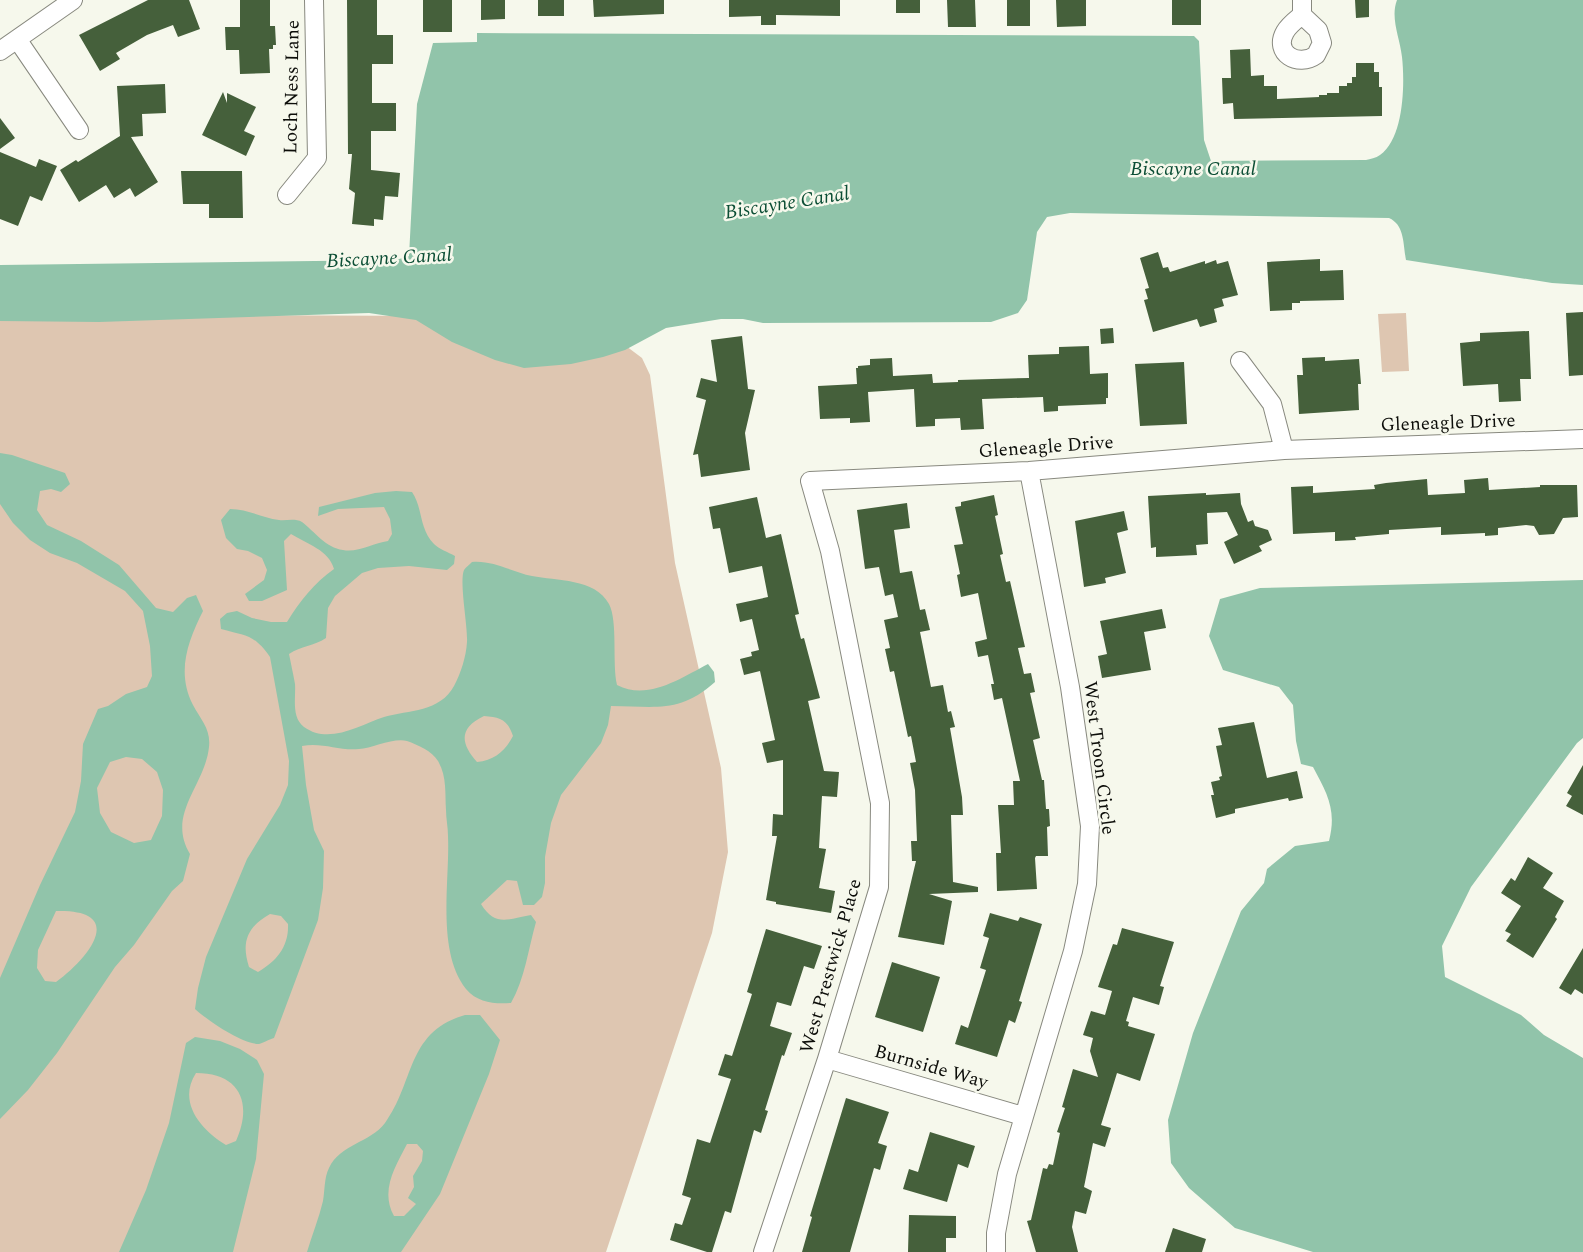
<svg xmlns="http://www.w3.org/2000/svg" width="1583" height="1252" viewBox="0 0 1583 1252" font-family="Spectral,serif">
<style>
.green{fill:#dec6b1}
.water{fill:#91c4aa;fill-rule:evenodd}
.building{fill:#45603b}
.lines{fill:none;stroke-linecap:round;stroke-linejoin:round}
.minor-casing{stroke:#88897f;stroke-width:20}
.minor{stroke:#fff;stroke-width:18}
.labels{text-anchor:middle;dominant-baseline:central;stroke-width:5;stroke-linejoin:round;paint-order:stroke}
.street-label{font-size:19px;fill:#0c0d09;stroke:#f6f8ec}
.water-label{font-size:20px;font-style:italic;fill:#0c4e35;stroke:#f6f8ec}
</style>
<rect width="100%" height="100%" fill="#f6f8ec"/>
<!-- green -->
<path class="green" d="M1406,313L1409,371L1382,372L1378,314Z
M0,314L439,316L614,337L642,358L650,375L675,563L721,768L728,852L712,933L606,1252H0Z"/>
<!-- water -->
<path class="water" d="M1397,0H1583V285L1552,283L1406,260C1403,245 1405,225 1389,218L1070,213L1047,217L1037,232L1027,300L1018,313L991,322L763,323L743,319H721L666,328L625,350L603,357L571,364L524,368L495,360L452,342L416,320L369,313L99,322L0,321V265L396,260L409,256L417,104L433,43L477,42V33L1194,36L1199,41L1204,140L1211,161L1366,160C1370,159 1376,158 1380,155C1404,138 1405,84 1402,57C1400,38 1390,18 1397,0Z
M0,453L12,455L65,473L70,484L61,492L51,489L40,491L37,510L47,525L81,541L119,565L156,608L173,612L187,598L196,595L203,611C188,641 176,672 193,705C201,720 211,729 209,747C205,786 166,814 190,854L183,881L172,891L134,945L115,967L57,1053L28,1090L0,1119V978L40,885L75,812L81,781L83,744L98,709L108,706L126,694L147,687L152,676L150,646L143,611L125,591L77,563L50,553L30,540L13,523L0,504ZM126,757L142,759L157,772L163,790L162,816L151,840L134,843L111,832L100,813L97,788L110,762ZM56,911C128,909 89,958 56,982L45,981L37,968L38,950Z
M396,491L412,492C423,508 419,529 434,544C439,549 448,552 455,556L454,564L447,570L409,566L378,568L362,573L335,596L328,608L326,638C314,646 301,646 289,654C291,664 293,673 295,684C296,698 291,717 304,727C329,745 360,725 384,717C409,710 440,712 454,686C461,673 466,657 467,642C468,626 459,582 464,570C466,567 470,564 472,562C493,560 512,572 532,576C556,581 595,578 609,604C618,621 612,664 617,685C648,701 681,678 708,664L714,672L715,682C679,714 655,706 611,706L608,725L601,743L561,795L551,823L545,857V883L542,897L534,905H523L517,881L507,880L481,904C495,927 508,919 531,915L536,922C528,950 525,978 511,1003C494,1004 478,1003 466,989C436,951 450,881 448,836C448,827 446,819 446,810C445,794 447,776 438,761C432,751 418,745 407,741C395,737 372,748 359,749C339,751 322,742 302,746L306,785L314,830L324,851L323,888L318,920L274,1038C270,1039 263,1043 259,1044C242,1044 207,1020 195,1009L198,988L206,957L247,859L280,805L288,785L289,761L270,657C254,634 246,636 221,629L220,619L227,613L237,611L252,618L271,622H287C300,601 314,583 334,569C329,550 307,544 291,534L284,541L287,590L262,601H249L245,594L264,580L267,570L262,558L248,551L237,549L226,538L221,520L230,509C248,509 262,518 279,520C286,521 295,518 302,522C314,531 326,548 343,550C358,553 373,543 388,541L392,534L390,519L384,507L338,509L318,516L319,507L375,493ZM484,716C500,717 508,720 513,736C505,751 495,760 477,762C460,743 459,728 484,716ZM270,914L281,916L288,924C289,946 277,961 258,972L249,967C241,942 247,927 270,914Z
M1583,580V738L1577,743L1471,887L1442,946L1445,977L1521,1015L1544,1035L1583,1058V1252H1313L1235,1228L1189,1188L1171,1163L1168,1120L1193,1033L1241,911L1264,883L1267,869L1295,846L1329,841C1337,810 1327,793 1313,767L1301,764L1296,741L1293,705L1279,687L1223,670L1209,636L1220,599L1260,588Z
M465,1015H480L500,1040L489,1074L440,1194L401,1252H307C312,1235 319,1218 323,1201C325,1190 324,1178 329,1168C340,1144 370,1143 385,1123C415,1082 406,1032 465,1015ZM407,1144H417L423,1151L422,1161L413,1176L414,1187L408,1198L416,1204L404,1216H394C380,1191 395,1167 407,1144Z
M195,1037L220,1041L240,1049L257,1060L264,1074L256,1159L233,1252H119L146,1190L169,1123L186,1043ZM196,1073C240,1073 253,1103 236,1141L226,1145C201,1130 177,1102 196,1073Z"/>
<!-- building -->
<path class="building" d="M148,0H189L200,29L178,37L173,25L147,35L116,53L120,59L100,71L79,35Z
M240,0H270V26H275L276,45H273V49H269L270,73L240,74L239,50H226L225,27H240Z
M347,0H377V35H393V64H372V103H396V131H371V170L400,173L398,197L385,196L383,220L374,219V226L352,224L355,193L349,189L352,154H348Z
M423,0H452V32H423Z
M481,0H505V19L481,20Z
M538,0H564V16H538Z
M593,0H664V14L594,17Z
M729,0H840V16L776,15V25H761V16L729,17Z
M896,0H920V13H896Z
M947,0H975L976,27H948Z
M1007,0H1030V26H1007Z
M1056,0H1086V26L1057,27Z
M1172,0H1201V25H1172Z
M1355,0H1369V17L1356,18Z
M1250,49L1251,76L1264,75V86H1277V99L1319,97V95H1327V93H1339V86H1347V83H1352V77H1356V63H1374V72H1379V87H1382V116L1234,119L1233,103L1223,104L1222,78H1231L1230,50Z
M165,84L166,113L142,114L143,136L131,137L158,182L135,197L130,188L114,198L106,185L79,202L60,170L76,160L78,162L120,136L117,86Z
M223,92L227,103V93L256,107L244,131L255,136L246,156L202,135Z
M0,118L15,138L0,149Z
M0,152L36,167L39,159L57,166L42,201L30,196L18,226L0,219Z
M181,171H242L243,218H209V204H183Z
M1158,252L1163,268L1168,267L1170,272L1205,261V264L1216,260L1217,264L1228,261L1238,295L1222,299L1224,306L1214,309L1217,322L1200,327L1197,319L1153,332L1144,300L1148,299L1145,289L1149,288L1140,258Z
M1320,259V271L1343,270L1344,300L1300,301V303H1292V310L1270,311L1267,262Z
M1583,312V375L1569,376L1566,313Z
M1113,328L1114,343L1101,344L1100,329Z
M1529,331L1531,379H1520L1521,401L1499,402L1498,384L1463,386L1460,343L1480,341V333Z
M742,336L748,389L755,390L745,433L750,470L701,477L698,454L693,455L706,400L696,397L701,378L717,382L711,340Z
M1089,346L1090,374L1108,373V398H1106V404L1058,406V411L1044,412L1043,397L982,399L984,429L961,430L960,418L935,419V426L916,427L914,389L868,392L870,422L850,423V418L820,419L818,386L857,384L856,368H858V366L870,365V359L892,358L893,376L932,374L933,383L958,382V380L1029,378L1028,355L1059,354V347Z
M1325,357V361L1359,359L1361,384H1358L1359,410L1299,414L1297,375H1303L1302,358Z
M1184,362L1187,424L1140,426L1135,364Z
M1488,478L1489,490L1540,487V485H1577L1578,517L1563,518L1554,534L1539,535L1534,526L1526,525L1498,528V535L1485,536V533L1441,535V527L1389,530V534L1355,537L1356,540L1335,541V532L1293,534L1291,487L1313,486V493L1359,490L1375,489L1374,485L1386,483L1427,479L1428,495L1465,493L1464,480Z
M1206,493V495L1240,493L1241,504L1248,522L1253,520L1255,526L1268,530L1272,540L1259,546L1262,551L1234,564L1224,542L1238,535L1227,512L1207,513L1208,544L1196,545L1197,555L1156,557V547L1151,548L1148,496Z
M994,495L998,515L995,516L1003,554L1000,555L1006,582L1010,581L1025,647L1018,648L1024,674L1031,673L1035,692L1030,693L1040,738L1033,740L1042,780H1044L1046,809H1049L1050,826L1047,827L1048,856H1036L1035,858L1037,889L997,891L996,853H1001L998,805H1014L1013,781H1020L1002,698L994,700L991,684H994L988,655L978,657L975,642L987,639L978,593L961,597L957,575L960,574L954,545L963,544L955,507L961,506V502Z
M757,497L766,538L781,534L799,614L795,615L801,639L804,638L820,698L808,701L824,771L839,772L837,797L822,796L821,813L819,848L826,849L819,888L835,891L831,913L776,904V902L766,900L777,836H772L773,814L783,815V760L767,763L762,743L775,740L760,671L744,675L740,659L752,656L751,652L759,650L752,619L740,622L736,604L768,597L762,566L729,573L720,528L713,529L709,507Z
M907,503L910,528L894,530L900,573L912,571L920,610L925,609L930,630L920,632L931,687L943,685L948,712L951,711L955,727L950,728L962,797L963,815H951L953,882L978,887V892L929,894L952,901L944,945L898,937L916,861H912L911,841H917L915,790L910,763L916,762L911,736L908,737L894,671L890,672L885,649L890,648L884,620L898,617L893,594L885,596L879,567L865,569L857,510Z
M1124,511L1128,530L1117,533L1126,573L1105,578L1106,583L1084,587L1075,521Z
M1162,609L1166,628L1144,632L1151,670L1102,678L1098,656L1107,654L1100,621Z
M1254,722L1267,778L1297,771L1303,798L1289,801L1288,798L1235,809V813L1216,818L1211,795H1214L1211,782L1220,780L1219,777L1222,776L1216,746L1222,745L1218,728Z
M1583,765V815L1566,806L1572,796L1567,793Z
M1528,857L1553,873L1543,888L1564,901L1555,917L1557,919L1533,958L1506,941L1511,934L1505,931L1521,906L1501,893L1511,878L1515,881Z
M990,913L1018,921L1020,917L1042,924L1019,1001L1022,1002L1015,1023L1009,1020L997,1057L955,1044L961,1025L968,1028L986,970L980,968L989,938L983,936Z
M1122,928L1174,942L1160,986L1164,987L1159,1005L1133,997L1126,1021L1129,1022L1128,1026L1155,1034L1140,1081L1117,1073L1101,1125L1111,1128L1105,1147L1093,1143L1084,1187L1092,1191L1086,1214L1075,1211L1072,1227L1078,1252H1036L1027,1221L1031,1220L1043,1168L1047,1169L1049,1164L1053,1165L1060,1133L1057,1132L1065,1108L1062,1107L1073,1069L1098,1077L1090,1051L1093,1038L1083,1035L1091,1011L1105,1015L1112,991L1098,987L1113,944L1117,945Z
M766,929L822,946L814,969L804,966L791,1006L777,1002L770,1026L792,1033L784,1056L782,1055L765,1110L768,1111L761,1133L754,1130L731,1213L725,1211L712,1252H707L670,1240L675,1223L682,1225L691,1198L682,1195L697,1139L710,1143L731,1079L718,1075L725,1054L732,1056L752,994L747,992Z
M1583,948V994L1575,989L1571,995L1559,988Z
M892,962L940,977L923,1032L875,1017Z
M846,1098L889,1112L878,1143L887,1146L880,1170L874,1168L850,1252H802L812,1217L810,1216Z
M930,1132L975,1146L968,1168L958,1164L947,1202L903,1189L909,1169L918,1172Z
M909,1215L956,1216V1238H946V1252H908Z
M1173,1228L1206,1239L1202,1252H1165Z"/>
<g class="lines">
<!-- minor casing -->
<g class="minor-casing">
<path id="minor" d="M1302,0V15L1318,30L1322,43L1316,55C1298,68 1273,53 1285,32C1289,25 1296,20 1302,15
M17,39L79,130
M0,51L73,0
M287,195L317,158L314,0
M1240,361L1272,404L1284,450
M827,1059L1023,1116
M763,1252L827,1059L879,887L880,803L830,551L810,481L1029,471L1284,450L1583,439
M996,1252V1233L1007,1174L1073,951L1087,884L1090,826L1070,687L1029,471"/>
</g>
<!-- minor -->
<use href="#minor" class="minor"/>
</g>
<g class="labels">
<!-- street labels -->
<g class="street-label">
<text transform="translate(292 87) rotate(-89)">Loch Ness Lane</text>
<text transform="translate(1448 423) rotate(-2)">Gleneagle Drive</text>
<text transform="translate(1046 447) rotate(-4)">Gleneagle Drive</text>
<text transform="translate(1099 758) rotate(83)">West Troon Circle</text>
<text transform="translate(831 966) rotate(-74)">West Prestwick Place</text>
<text transform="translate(931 1067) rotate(16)">Burnside Way</text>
</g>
<!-- water labels -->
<g class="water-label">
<text x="1193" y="169">Biscayne Canal</text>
<text transform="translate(787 203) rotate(-9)">Biscayne Canal</text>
<text transform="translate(389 258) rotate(-3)">Biscayne Canal</text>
</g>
</g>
</svg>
